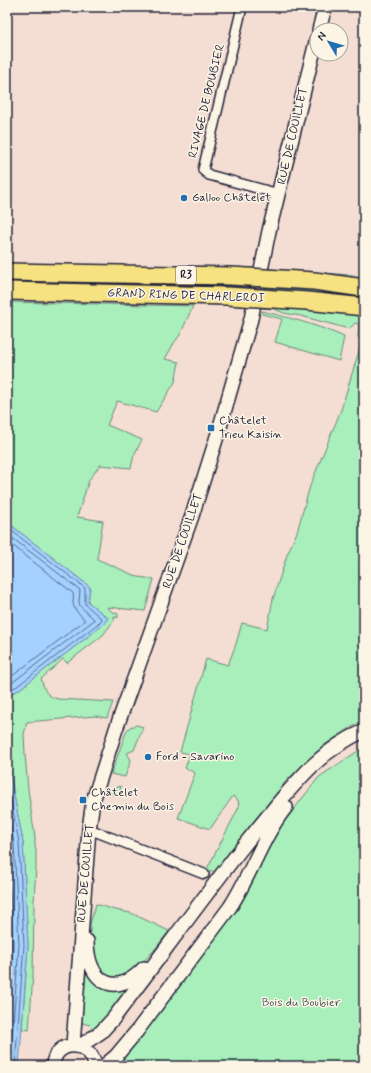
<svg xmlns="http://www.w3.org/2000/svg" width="371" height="1073" viewBox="0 0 371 1073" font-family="Mynerve,sans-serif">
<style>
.green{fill:#a9efbb;stroke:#66887b}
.water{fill:#a4d1ff;stroke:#708bb1}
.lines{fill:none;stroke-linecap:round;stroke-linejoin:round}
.shore{stroke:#566889;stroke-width:1}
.street-casing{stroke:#22223b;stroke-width:12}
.secondary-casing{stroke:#22223b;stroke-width:16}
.street{stroke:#fcf5e5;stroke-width:9}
.secondary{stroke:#fcf5e5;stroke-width:13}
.highway-bridge-casing{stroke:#22223b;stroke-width:20;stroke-linecap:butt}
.highway-bridge{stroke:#f6e281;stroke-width:17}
.poi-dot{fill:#1f6fb2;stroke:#fcf5e5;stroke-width:1.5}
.labels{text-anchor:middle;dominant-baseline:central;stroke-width:3;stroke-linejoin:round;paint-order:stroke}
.shield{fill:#fcf5e5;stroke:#63616e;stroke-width:1}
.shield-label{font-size:11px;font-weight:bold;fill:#22223b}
.street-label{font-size:12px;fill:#22223b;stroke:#fcf5e5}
.poi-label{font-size:12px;fill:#22223b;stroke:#fcf5e5;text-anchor:start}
.park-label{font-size:12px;fill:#44555b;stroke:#fcf5e5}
</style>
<rect width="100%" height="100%" fill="#f4ddd2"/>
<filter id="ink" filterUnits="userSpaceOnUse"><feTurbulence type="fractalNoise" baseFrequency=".025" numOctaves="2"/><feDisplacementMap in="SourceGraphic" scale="8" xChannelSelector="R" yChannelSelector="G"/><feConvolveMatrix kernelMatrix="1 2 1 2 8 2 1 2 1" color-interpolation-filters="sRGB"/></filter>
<g filter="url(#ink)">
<!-- green -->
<path class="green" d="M269,269L364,276V723L355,725L324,745L286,781L214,872L207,869L239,807L238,800L233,796L210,829L178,818L195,773L185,768L190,754L180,752L206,659L228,665L236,644L242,623L267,629L273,599L287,555L297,532L310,486L341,410L362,341L358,337L359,324L355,323L349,329L301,316L284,313L274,309L261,308Z
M7,302L193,306L180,335L174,343L165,359L179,362L175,382L156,412L117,401L107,425L142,440L134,455L131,468L100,465L89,480L77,517L103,521L97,559L138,577L154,579L145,611L107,607L111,611L118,614V618L114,616V618L115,619L103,635L67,663L63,659L41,679C45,690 45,696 58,699L113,702L107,718L95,716L27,722L24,734L25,754L28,789L35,838V847L36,850V867L34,901V905L33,975L29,1030L22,1029L28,946L23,842L7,759V694L17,691L103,625L108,618L88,602L90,587L7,522Z
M262,311C290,318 318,325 344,337L339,361L275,342L282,319L262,314Z
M137,725L143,727L134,750L127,753L131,760L125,777L111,774L127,730L130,727Z
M364,747V1066H117L219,929L276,832L319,777Z
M121,786L119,796L106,791Z
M96,904L115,910L131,913L169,931L155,949L132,974L112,980L95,967L90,946V924Z
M86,966L129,986L132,988L96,1031L90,1025L82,1023V970Z"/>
<!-- water -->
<path class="water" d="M7,522L90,587L88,602L108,618L103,625L17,691L7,694Z
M7,759L23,842L28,946L19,1066H7Z"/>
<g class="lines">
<!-- shore -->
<path class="shore" d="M7,527L85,588V604L102,619L99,623L16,687L7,690
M7,534L80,590L79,602L80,606L94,619L93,621L13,682L7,684
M7,541L73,593C74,596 73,600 73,603C74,611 80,614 84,619V621L11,677L7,678
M7,780L19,842L24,945L15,1066
M7,807L14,843L19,945L10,1066
M7,838L13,945L7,1022"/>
<!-- street casing -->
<g class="street-casing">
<path id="street" d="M242,7L203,170L209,175L279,194
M89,829L204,874"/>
</g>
<!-- secondary casing -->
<g class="secondary-casing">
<path id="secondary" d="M319,30L325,7
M87,941C87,981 114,1000 144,968
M73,1045L89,829L93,801L116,729L192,516L219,430L251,319L269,231L317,38
M80,1046L101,1032L113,1019C151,969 189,917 228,866C243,846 259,827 275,807C302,775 325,748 364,731
M53,1066C54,1039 91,1039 95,1066
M104,1066L116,1056L137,1031L230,907C251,875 262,837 286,807"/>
</g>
<!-- street -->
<use href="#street" class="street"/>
<!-- secondary -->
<use href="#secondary" class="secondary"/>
<!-- highway-bridge casing -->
<g class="highway-bridge-casing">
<path id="highway-bridge" d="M7,272L231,276L314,281L364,288
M7,291L227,296L307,301L364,307"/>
</g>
<!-- highway-bridge -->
<use href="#highway-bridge" class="highway-bridge"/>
</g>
</g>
<!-- markers -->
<g class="poi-dot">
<circle cx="184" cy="198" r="4"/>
<rect x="207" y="424" width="8" height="8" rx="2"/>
<circle cx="148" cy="757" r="4"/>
<rect x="79" y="796" width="8" height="8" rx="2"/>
</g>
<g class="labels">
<!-- shield labels -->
<rect class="shield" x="176" y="266" width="20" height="18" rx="3"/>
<g class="shield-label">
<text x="186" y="275">R3</text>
</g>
<!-- street labels -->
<g class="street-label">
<text transform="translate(207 101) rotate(-76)">RIVAGE DE BOUBIER</text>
<text transform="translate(293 136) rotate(-77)">RUE DE COUILLET</text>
<text transform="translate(186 296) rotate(2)">GRAND RING DE CHARLEROI</text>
<text transform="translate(183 541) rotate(-71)">RUE DE COUILLET</text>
<text transform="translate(86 873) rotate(-85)">RUE DE COUILLET</text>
</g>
<!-- poi labels -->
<g class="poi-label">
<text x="192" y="198">Galloo Châtelet</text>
<text x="219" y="421">Châtelet<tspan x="219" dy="14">Trieu Kaisin</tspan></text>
<text x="156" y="757">Ford - Savarino</text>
<text x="91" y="793">Châtelet<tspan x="91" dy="14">Chemin du Bois</tspan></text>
</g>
<!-- park labels -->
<g class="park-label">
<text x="301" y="1003">Bois du Boubier</text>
</g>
</g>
<!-- margin -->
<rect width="371" height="1073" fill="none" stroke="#fcf5e5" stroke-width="24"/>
<rect x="12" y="12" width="347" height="1049" fill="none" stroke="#22223b" stroke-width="1.5" filter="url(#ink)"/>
<!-- north arrow -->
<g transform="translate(329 42) rotate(308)"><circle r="19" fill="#fcf5e5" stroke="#a5a1a1"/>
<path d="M0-3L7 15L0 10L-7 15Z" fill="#1f6fb2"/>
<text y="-6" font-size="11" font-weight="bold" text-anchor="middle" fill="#22223b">N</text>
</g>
</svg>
